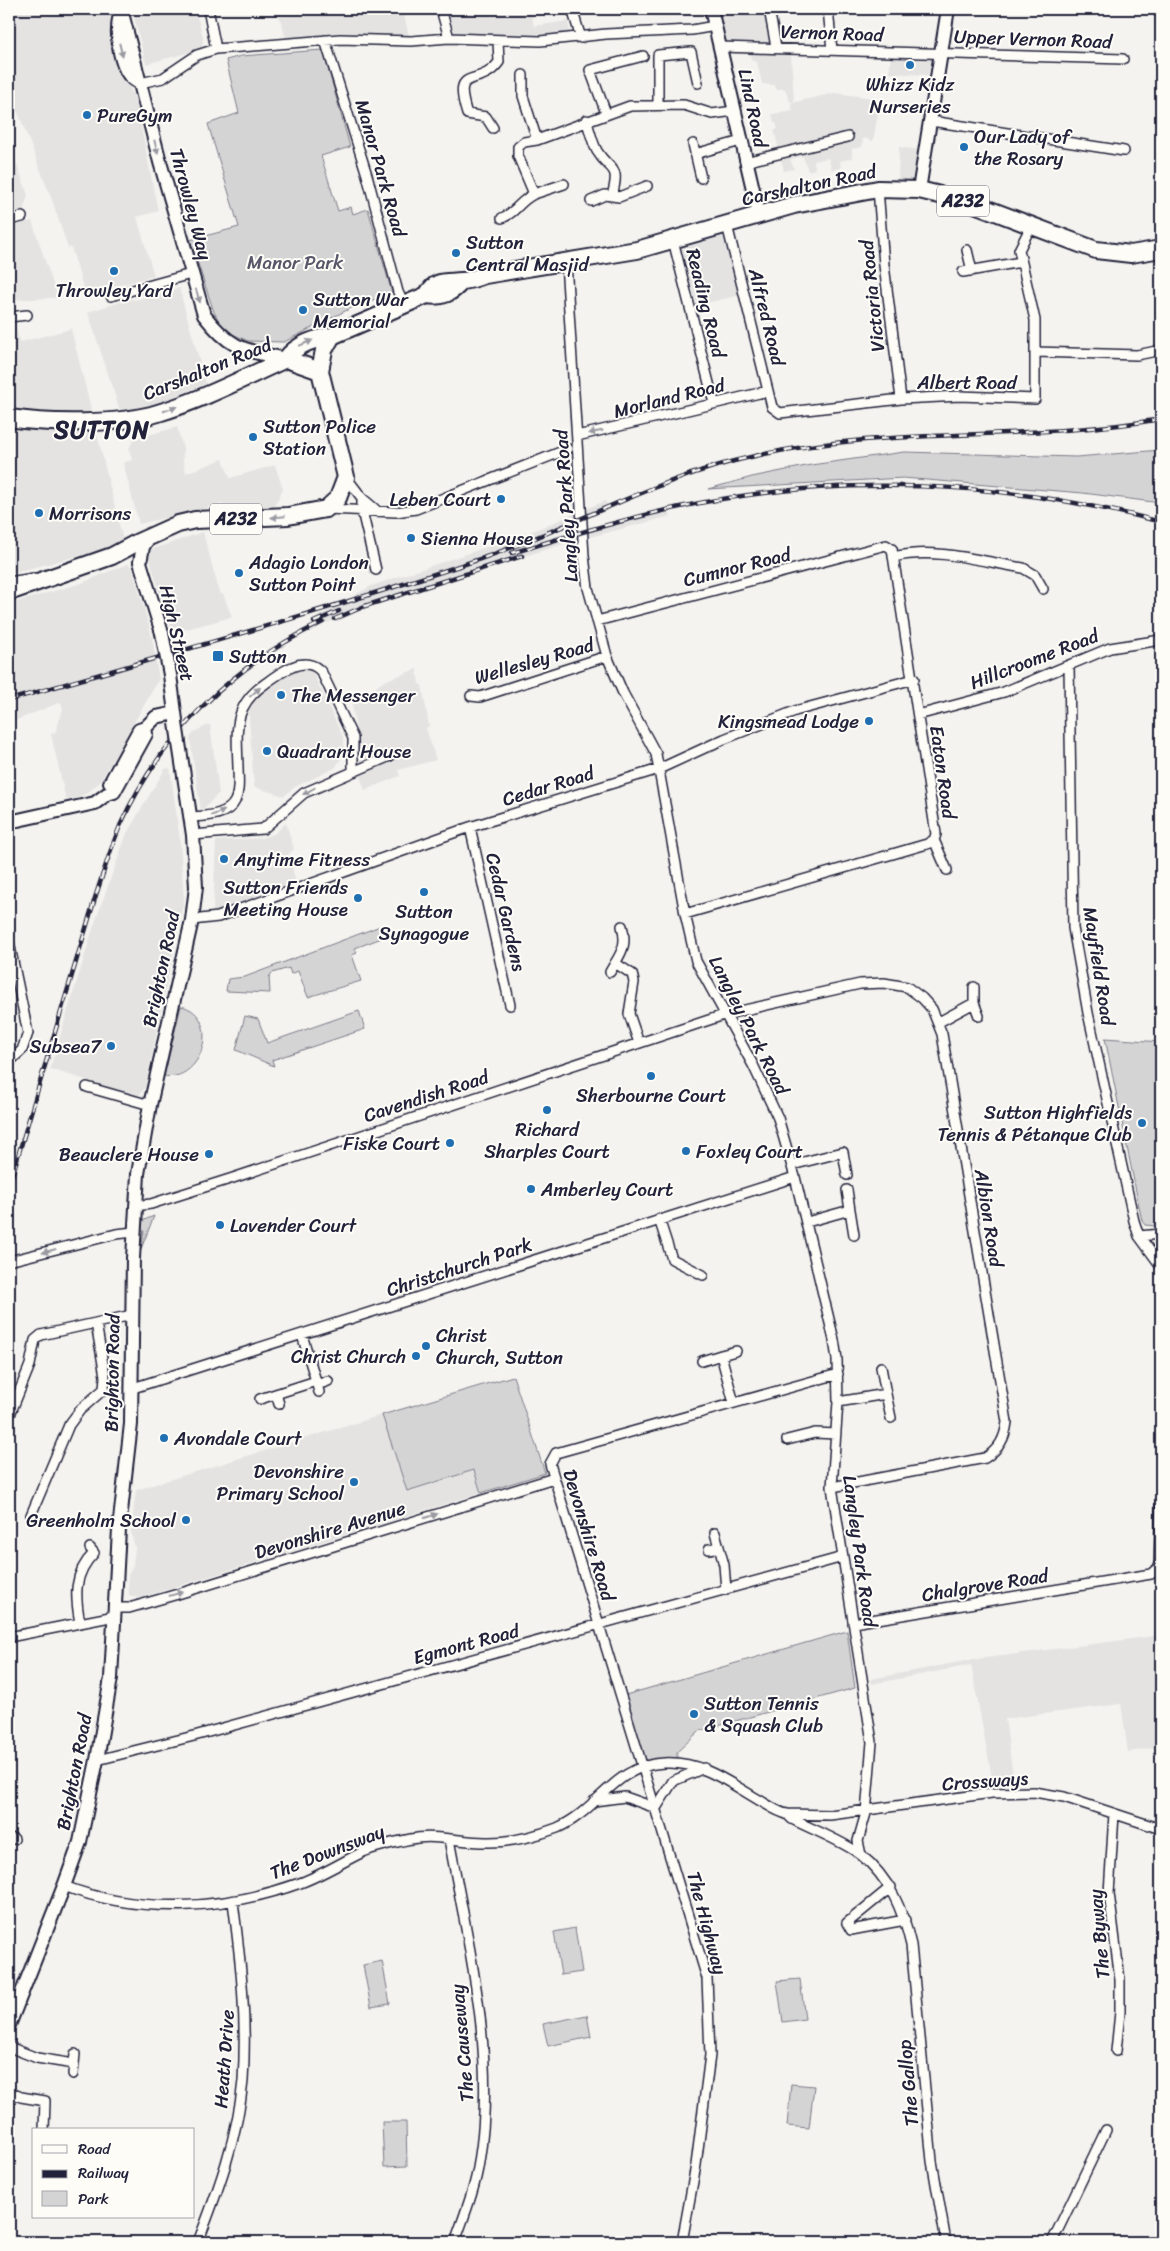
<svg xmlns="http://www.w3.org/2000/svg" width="1170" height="2251" viewBox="0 0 1170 2251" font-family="Sriracha,sans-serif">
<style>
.built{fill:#e4e3e2}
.green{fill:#d5d4d5;stroke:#7c7b88}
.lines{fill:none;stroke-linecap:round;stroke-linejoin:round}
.street-casing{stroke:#22223b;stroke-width:12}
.secondary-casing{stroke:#22223b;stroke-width:16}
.highway-casing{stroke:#22223b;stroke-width:20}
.street{stroke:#fdfcf7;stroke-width:9}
.secondary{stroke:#fdfcf7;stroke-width:12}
.highway{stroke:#fdfcf7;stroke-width:16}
.rail-casing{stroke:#22223b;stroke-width:4.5}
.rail{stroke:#fdfcf7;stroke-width:2.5;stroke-dasharray:8;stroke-linecap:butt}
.secondary-bridge-casing{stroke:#22223b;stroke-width:16;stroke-linecap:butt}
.secondary-bridge{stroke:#fdfcf7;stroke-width:12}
.oneway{fill:#9a9aa2}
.poi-dot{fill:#1f6fb2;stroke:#fdfcf7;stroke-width:2}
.labels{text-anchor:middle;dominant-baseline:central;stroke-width:4;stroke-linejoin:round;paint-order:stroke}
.shield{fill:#fdfcf7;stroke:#646373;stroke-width:1}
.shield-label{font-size:18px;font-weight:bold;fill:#22223b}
.street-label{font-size:19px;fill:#22223b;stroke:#fdfcf7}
.poi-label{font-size:19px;fill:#22223b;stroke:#fdfcf7;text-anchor:start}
.park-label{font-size:19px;fill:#585769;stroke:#fdfcf7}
.district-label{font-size:24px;font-weight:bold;letter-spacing:1px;fill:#22223b;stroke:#fdfcf7}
</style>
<rect width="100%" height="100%" fill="#f4f3ef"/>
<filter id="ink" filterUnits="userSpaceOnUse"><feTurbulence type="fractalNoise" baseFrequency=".02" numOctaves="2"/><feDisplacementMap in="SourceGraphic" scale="10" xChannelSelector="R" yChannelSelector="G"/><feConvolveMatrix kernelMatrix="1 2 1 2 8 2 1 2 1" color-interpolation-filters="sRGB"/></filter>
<g filter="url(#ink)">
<!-- built -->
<path class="built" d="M9,9H111L125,77L136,101L158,211L137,217L154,276L85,294L71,247L68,248L52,200L18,112L14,113L9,92Z
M132,9H195L203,37L202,49L146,64Z
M277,9H402L410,39L287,41Z
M447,9H530L534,26L568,21L570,33L550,35L454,34Z
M717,9H803V12L769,16L774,45L728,44Z
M749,52L791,55L794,102H790L785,89H776L775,85L762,84L757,62L752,61Z
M891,54L932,57L928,75L889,73Z
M835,93L873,98L872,107L879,108L873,141L863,138L862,147L852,149V158L840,161L841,168L832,170L828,158L814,161L815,169L808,171L803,156L790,159L794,169L784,171L774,130L778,129L776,123H774L772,114L793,111L791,103Z
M9,142L28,195L23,211L9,213Z
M899,147L920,150L913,185L898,184Z
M32,221L57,296L56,298L9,300V226Z
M724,232L741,295L697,305L681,246Z
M179,288L206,384L137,411L129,413L122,411L119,408L88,312L130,299L136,300Z
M15,324L20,342L71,329L91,409L89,412L40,414L9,411V325Z
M9,425L97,434L124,544L9,574Z
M177,427L183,448V461L186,473L223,459L230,478L275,465L283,489L273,508L234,511L223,504L139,524L123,463L132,460L129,449L134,439Z
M605,501L610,508L529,542L668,508L671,516L567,543L503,563L383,602L316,627L312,620L371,586L523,535Z
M203,532L220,594H223L232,617L175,632L172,631L147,551Z
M127,564L132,567L151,633L159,679L100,782L87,793L77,798L66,800L51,734L55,733L63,709L61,702L9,723V604L82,583Z
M295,669H311L343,737L344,749L343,756L335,768L295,787L284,796L254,787L248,704Z
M417,669L419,684L422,685L429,726L426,728L436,760L398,770L400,776L365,790L360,777V753L352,705L384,681Z
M210,724L219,793L201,811L190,738L194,732Z
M170,768L180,840L184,900L145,1088L138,1096L50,1069L95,922L127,833L165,769Z
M286,823L294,849L289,854L297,888L217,913L213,911L216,841L262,838L274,834Z
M451,1394L481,1493L139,1598L129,1595L128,1575L133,1565L135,1548L131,1533L136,1490Z
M1161,1635V1747L1128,1752L1121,1704L1005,1719L1014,1782L993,1783L971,1665L872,1684L871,1679L970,1660Z"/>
<!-- green -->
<path class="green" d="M323,50L350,147L321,156L338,211L351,207L353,214L368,209L392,293L351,308L284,342L248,341L224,330L214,312L190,240L239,227L208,124L239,113L226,60L241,56Z
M1161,450V503L1083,493L903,478L708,489L752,477L811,465L904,452L1076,457Z
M383,925L387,936L355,948L357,953L352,955L361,981L308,997L298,971L291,974L289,968L272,973L269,977L270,993L226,991L228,979L245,977Z
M181,1006C222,1015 203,1083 164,1076Z
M359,1011L365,1029L272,1060L274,1066L236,1050L245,1016L258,1019L267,1043Z
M1105,1038L1161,1042V1221L1156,1226L1145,1225L1142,1221Z
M154,1216L141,1249L144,1231H142V1221Z
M513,1376L545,1473L481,1493L474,1470L407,1491L382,1415Z
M847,1631L855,1688L699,1731L677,1752V1763L642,1765L622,1696Z
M575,1928L582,1972L561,1975L554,1932Z
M382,1961L390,2004L371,2007L363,1965Z
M800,1979L805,2019L783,2022L777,1981Z
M587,2015L591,2037L548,2046L543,2024Z
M791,2084L814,2086L809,2128L787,2126Z
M382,2122H406L407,2166L384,2167Z"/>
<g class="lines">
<!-- street casing -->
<g class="street-casing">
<path id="street" d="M208,9L216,49
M441,9L449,38
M572,9L581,38
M769,9L776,47
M828,9L832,50
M1155,9L1161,14
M325,40L367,175L398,292L404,305
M721,47L1123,59
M523,75V96L537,140
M140,83L163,78L197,55L216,49L340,39L411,41L449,38L540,41L606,34L692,30L715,26
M658,105V55L691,52L698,83
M606,113L590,70L643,56
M586,120C590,130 592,142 597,151C610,173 621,163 612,196
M931,121L1124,151
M493,128L486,117L467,114C451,63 479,90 499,62L498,41
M693,144L701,178
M695,154L741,141
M745,162L848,137
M878,189L884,265L901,399
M534,194L564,184
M591,201L605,195L619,197L647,186
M502,218C517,212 518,202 534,194L518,156V147L524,142L537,140L630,106L684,105L712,114L734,111
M9,220L22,217
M727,225L772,407L780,413L901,399L960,396L1035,399V320L1019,250L1032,224
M673,240L714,403
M967,250L972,271
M566,262L584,556L588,588L607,656L623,693L656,754L685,914L696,961L753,1065L778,1118L795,1177L834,1340L837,1359L838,1402L832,1487L872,1742L866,1813L858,1841L861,1855
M963,272L1021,262
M111,296L191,274
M9,317L27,315
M1036,352L1137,355L1161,350
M577,436L768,391
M346,477L362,498L375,509
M362,498V511L376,570
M327,509L396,512L416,509L568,449
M893,557C936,547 980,561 1023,568L1035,575L1043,589
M9,582L34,578
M597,621L886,545L892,549L936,834L934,840L927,844L685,914
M1069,665L1073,928L1088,1013L1134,1221L1139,1236L1161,1234
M471,696L480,697L607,656
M918,715L1004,692L1110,648L1161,640
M191,817C205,816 228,816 235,801C240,791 238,778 238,767C237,730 232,706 266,683C274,677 282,671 292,667C303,662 315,663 322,673L353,738V772
M470,827L510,1005
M193,835L263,829L304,793L390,756
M934,840L947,870
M192,920L218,917L470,827L659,769L724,739L795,711L914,679
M9,942L28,1033L22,1050L9,1062
M615,963L632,974L634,982L629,1014L639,1043
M610,972C620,954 628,947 622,926
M974,987V1003
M939,1022L974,1003L979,1016
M87,1087L150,1105
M792,1165L843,1152L847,1175
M847,1190L850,1210
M135,1206L151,1204L233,1178L727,1014L860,984L884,983L907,987L922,998L932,1009L942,1034L1007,1422C1005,1439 999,1449 985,1458L832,1487
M659,1219L672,1259L703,1275
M807,1222L850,1210L854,1235
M1139,1236L1161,1266
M9,1261L116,1234L134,1232
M702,1361L721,1355
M316,1381L319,1392
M317,1385L328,1381
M133,1388L795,1177
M276,1394L279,1404
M886,1394L891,1418
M260,1399L316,1381L302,1335
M838,1402L886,1394L881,1367
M734,1403L721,1355L736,1351
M9,1417L30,1365L35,1340L41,1335L132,1315
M787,1440L815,1433L836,1434
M31,1515L69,1425L80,1410L104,1389L105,1376L96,1323
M715,1533L719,1547
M709,1549L719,1547L724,1565L726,1590
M115,1608H129L178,1594L554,1478
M80,1623C75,1596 73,1574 94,1553L90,1548
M853,1623L1151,1574L1159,1567L1161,1492
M9,1637L115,1616
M97,1760L194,1736L843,1557
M594,1801L625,1797L656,1808L673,1781L704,1768
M787,1814L830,1815L992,1793L1034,1792L1064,1797L1161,1829
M1114,1814L1109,1893L1120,1980V2012L1116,2051
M9,1838L14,1839
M449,1839C468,1944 497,2055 479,2162C475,2189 464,2216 455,2242
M64,1886C139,1915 225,1910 300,1883C322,1875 342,1862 363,1852C377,1846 396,1842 411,1839C435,1834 461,1842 485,1842C510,1843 533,1837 557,1828C598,1811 614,1765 664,1763C702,1761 728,1782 759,1800C768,1805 777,1812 787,1814L792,1819C813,1830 843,1841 861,1855C890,1878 903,1911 911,1945L932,2161L946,2242
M891,1887L847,1923L851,1930L905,1920
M9,2047L37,2058L74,2064
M73,2074L75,2054
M9,2092L21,2097L45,2101L44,2130
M198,2242C218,2191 238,2136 243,2081C247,2020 241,1963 233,1902
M682,2242L696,2165L710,2055L707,1978L550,1464L556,1453L838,1374
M1052,2242L1106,2130"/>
</g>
<!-- secondary casing -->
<g class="secondary-casing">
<path id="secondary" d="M121,9L160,162L204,315C231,350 244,350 286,359
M711,9L759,215
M120,14C115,34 119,76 140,83
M919,190L948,9
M149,537L143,547L140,562L162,633
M170,675L176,720
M110,783L139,730L145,728L156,717L175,713
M9,822L95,803L107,794L114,792L146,734L145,728
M9,2025L64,1886L80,1842L97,1760L111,1678L119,1529L131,1424L133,1258L138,1174L150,1105L192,920L196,887L193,835L179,743"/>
</g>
<!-- highway casing -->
<g class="highway-casing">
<path id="highway" d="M427,295C436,278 447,283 462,281C469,281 478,277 485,275L637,250L794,205L878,189L919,190L969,202L1096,250L1131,254L1161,249
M286,359L320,371
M9,418C48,424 120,425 158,413C202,400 244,378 286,359C297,344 314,339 332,336L427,295C442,298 452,293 462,281
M9,592L112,556L138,542L178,524L195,520L288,516L326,509L338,498L346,477L320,371L324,350L332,336"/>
</g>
<!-- street -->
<use href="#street" class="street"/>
<!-- secondary -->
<use href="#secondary" class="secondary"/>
<!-- highway -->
<use href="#highway" class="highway"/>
<!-- rail casing -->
<g class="rail-casing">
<path id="rail" d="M512,553C567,536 624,519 680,507C839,473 1005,481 1161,522
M335,619L365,606L522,556
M314,622L339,611
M9,700C167,655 325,611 480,559C574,527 658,477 755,456C889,426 1027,442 1161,419
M9,1186L95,898C103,874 110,850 120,826C160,736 234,664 323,622"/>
</g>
<!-- rail -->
<use href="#rail" class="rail"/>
<!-- secondary-bridge casing -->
<g class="secondary-bridge-casing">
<path id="secondary-bridge" d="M162,633L170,675
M176,723L179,743"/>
</g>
<!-- secondary-bridge -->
<use href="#secondary-bridge" class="secondary-bridge"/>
</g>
<!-- one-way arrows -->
<defs><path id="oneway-solid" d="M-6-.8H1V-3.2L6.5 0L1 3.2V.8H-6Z" transform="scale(1.25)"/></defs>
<g class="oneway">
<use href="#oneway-solid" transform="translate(121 50) rotate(76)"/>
<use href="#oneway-solid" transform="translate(156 147) rotate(76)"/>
<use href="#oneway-solid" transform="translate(198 296) rotate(73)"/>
<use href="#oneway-solid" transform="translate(306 343) rotate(-23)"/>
<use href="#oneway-solid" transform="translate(170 409) rotate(-19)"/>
<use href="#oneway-solid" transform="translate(596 432) rotate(168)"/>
<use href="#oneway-solid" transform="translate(278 517) rotate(175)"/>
<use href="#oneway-solid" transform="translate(255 692) rotate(-41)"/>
<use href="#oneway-solid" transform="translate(309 791) rotate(150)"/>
<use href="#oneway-solid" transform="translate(218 813) rotate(-21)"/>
<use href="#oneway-solid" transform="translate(49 1251) rotate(165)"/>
<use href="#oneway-solid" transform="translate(431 1516) rotate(-17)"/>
<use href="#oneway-solid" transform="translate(176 1594) rotate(-16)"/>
</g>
</g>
<!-- markers -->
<g class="poi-dot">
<circle cx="910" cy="65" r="5"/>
<circle cx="87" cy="115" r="5"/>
<circle cx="964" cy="147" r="5"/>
<circle cx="456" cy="253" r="5"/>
<circle cx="114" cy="271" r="5"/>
<circle cx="303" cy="310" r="5"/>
<circle cx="253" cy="437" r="5"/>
<circle cx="501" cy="499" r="5"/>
<circle cx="39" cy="513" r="5"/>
<circle cx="411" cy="538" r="5"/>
<circle cx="239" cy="573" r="5"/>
<rect x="212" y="650" width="12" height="12" rx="2.5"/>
<circle cx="281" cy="695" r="5"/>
<circle cx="869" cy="721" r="5"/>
<circle cx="267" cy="751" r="5"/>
<circle cx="224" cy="859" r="5"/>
<circle cx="424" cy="892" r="5"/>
<circle cx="358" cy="898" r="5"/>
<circle cx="111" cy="1046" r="5"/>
<circle cx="651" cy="1076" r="5"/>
<circle cx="547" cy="1110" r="5"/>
<circle cx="1142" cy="1123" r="5"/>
<circle cx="450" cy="1143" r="5"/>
<circle cx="686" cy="1151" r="5"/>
<circle cx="209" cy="1154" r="5"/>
<circle cx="531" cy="1189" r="5"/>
<circle cx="220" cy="1225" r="5"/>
<circle cx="426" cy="1346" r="5"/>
<circle cx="416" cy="1356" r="5"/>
<circle cx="164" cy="1438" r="5"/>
<circle cx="354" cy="1482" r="5"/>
<circle cx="186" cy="1520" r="5"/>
<circle cx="694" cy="1714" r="5"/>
</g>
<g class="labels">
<!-- shield labels -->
<g class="shield">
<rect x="937" y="185.5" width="52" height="31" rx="4"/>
<rect x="210" y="503.5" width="52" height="31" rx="4"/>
</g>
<g class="shield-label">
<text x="963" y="201">A232</text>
<text x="236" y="519">A232</text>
</g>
<!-- street labels -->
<g class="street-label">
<text transform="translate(832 33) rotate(2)">Vernon Road</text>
<text transform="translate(1033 39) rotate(2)">Upper Vernon Road</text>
<text transform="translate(753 108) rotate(78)">Lind Road</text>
<text transform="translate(381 168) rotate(74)">Manor Park Road</text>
<text transform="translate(809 185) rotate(-12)">Carshalton Road</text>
<text transform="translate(191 204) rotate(75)">Throwley Way</text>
<text transform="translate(872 296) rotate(-96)">Victoria Road</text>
<text transform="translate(706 303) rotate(76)">Reading Road</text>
<text transform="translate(767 317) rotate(76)">Alfred Road</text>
<text transform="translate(207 369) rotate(-22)">Carshalton Road</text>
<text x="967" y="382">Albert Road</text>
<text transform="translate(669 398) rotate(-14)">Morland Road</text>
<text transform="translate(566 506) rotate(-94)">Langley Park Road</text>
<text transform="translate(737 567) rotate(-14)">Cumnor Road</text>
<text transform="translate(177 633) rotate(77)">High Street</text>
<text transform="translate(1034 659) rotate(-21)">Hillcroome Road</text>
<text transform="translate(534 661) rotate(-16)">Wellesley Road</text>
<text transform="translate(943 772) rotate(82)">Eaton Road</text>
<text transform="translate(548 786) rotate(-17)">Cedar Road</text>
<text transform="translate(506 912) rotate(77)">Cedar Gardens</text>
<text transform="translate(1099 966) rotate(81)">Mayfield Road</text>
<text transform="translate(161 969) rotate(-78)">Brighton Road</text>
<text transform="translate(749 1025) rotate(63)">Langley Park Road</text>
<text transform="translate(426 1096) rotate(-18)">Cavendish Road</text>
<text transform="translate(989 1218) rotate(81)">Albion Road</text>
<text transform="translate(459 1267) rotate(-18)">Christchurch Park</text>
<text transform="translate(112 1373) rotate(-89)">Brighton Road</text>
<text transform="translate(330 1530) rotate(-17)">Devonshire Avenue</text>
<text transform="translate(589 1535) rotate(73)">Devonshire Road</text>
<text transform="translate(860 1551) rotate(82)">Langley Park Road</text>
<text transform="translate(985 1585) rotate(-9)">Chalgrove Road</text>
<text transform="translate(466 1644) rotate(-15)">Egmont Road</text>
<text transform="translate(74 1772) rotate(-79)">Brighton Road</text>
<text transform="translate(985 1781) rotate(-4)">Crossways</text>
<text transform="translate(327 1852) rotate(-21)">The Downsway</text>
<text transform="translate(707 1923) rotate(75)">The Highway</text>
<text transform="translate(1099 1934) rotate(-95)">The Byway</text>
<text transform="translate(462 2043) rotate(-95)">The Causeway</text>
<text transform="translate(224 2059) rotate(-86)">Heath Drive</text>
<text transform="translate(908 2083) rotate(-95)">The Gallop</text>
</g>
<!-- poi labels -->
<g class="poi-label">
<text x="910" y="84" text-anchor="middle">Whizz Kidz<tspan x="910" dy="22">Nurseries</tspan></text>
<text x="97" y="115">PureGym</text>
<text x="974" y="136">Our Lady of<tspan x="974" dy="22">the Rosary</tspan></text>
<text x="466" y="242">Sutton<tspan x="466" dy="22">Central Masjid</tspan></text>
<text x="114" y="290" text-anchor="middle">Throwley Yard</text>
<text x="313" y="299">Sutton War<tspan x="313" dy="22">Memorial</tspan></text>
<text x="263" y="426">Sutton Police<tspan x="263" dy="22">Station</tspan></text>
<text x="491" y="499" text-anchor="end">Leben Court</text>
<text x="49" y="513">Morrisons</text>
<text x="421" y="538">Sienna House</text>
<text x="249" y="562">Adagio London<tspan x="249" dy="22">Sutton Point</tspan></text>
<text x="229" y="656">Sutton</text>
<text x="291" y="695">The Messenger</text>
<text x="859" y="721" text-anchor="end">Kingsmead Lodge</text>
<text x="277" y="751">Quadrant House</text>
<text x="234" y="859">Anytime Fitness</text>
<text x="348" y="887" text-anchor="end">Sutton Friends<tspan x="348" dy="22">Meeting House</tspan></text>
<text x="424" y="911" text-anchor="middle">Sutton<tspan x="424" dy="22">Synagogue</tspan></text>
<text x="101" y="1046" text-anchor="end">Subsea7</text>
<text x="651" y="1095" text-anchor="middle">Sherbourne Court</text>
<text x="1132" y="1112" text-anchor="end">Sutton Highfields<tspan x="1132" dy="22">Tennis &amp; Pétanque Club</tspan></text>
<text x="547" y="1129" text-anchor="middle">Richard<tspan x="547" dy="22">Sharples Court</tspan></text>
<text x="440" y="1143" text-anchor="end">Fiske Court</text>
<text x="696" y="1151">Foxley Court</text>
<text x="199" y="1154" text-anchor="end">Beauclere House</text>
<text x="541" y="1189">Amberley Court</text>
<text x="230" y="1225">Lavender Court</text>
<text x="436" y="1335">Christ<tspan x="436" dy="22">Church, Sutton</tspan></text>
<text x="406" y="1356" text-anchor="end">Christ Church</text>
<text x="174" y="1438">Avondale Court</text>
<text x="344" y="1471" text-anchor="end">Devonshire<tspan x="344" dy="22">Primary School</tspan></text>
<text x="176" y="1520" text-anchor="end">Greenholm School</text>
<text x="704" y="1703">Sutton Tennis<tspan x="704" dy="22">&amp; Squash Club</tspan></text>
</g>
<!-- park labels -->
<g class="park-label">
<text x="295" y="262">Manor Park</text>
</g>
<!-- district labels -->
<g class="district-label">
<text x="102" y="430">SUTTON</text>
</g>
</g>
<!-- margin -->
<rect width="1170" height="2251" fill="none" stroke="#fdfcf7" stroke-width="30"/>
<rect x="15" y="15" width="1140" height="2221" fill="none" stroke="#22223b" stroke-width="2" filter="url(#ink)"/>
<!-- legend -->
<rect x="32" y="2128" width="162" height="90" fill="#fdfcf7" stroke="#a5a5ac"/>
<rect x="42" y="2145" width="25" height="8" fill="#fdfcf7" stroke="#a5a5ac"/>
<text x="78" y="2154" font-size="15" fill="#22223b">Road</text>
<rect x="42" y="2170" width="25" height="8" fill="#22223b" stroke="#a5a5ac"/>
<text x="78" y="2178" font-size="15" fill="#22223b">Railway</text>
<rect x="42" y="2191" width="25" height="15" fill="#d5d4d5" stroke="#a5a5ac"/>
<text x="78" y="2204" font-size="15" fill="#22223b">Park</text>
</svg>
